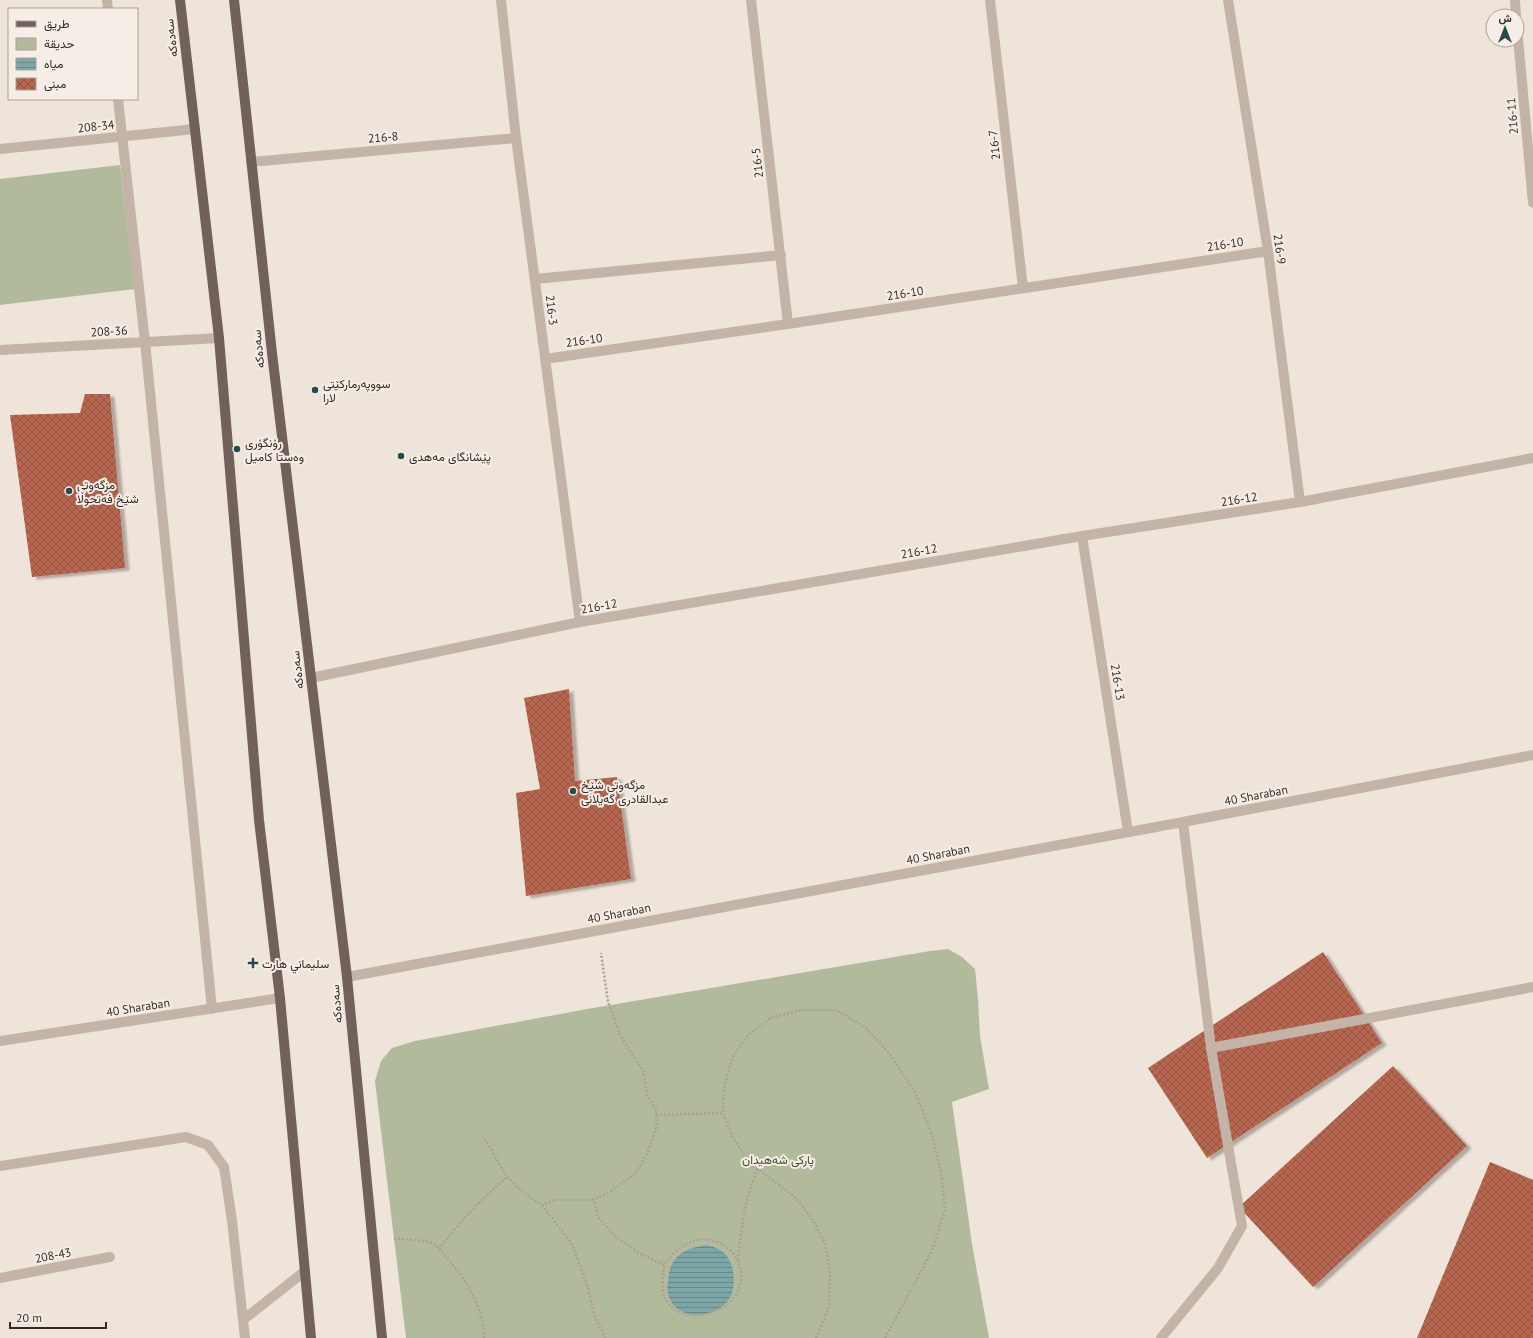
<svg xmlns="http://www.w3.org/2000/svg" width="1533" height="1338" viewBox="0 0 1533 1338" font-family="'PT Sans',Vazirmatn,sans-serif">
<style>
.park{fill:#b1bb9c}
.water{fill:url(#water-rules)}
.building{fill:url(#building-cross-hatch);filter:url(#shadow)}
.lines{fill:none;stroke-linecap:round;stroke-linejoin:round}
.path{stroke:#b09e92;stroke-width:2.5;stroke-dasharray:2 2;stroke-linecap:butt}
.minor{stroke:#c4b4a8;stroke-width:10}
.major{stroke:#72615a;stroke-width:10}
.poi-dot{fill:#224c4e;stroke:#f6eee6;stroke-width:1.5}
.labels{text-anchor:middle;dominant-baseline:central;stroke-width:4;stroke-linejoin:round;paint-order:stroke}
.street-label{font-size:12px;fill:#322a27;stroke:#f6eee6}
.poi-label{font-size:12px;fill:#322a27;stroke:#f6eee6;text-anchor:start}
.park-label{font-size:12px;fill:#424d2e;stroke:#f6eee6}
</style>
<defs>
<pattern id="water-rules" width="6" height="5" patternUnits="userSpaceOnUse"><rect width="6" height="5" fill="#7da7a7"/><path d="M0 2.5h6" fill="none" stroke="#678888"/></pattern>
<pattern id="building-cross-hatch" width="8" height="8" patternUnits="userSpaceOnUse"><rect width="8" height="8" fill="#b7664f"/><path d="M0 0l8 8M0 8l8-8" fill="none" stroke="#955442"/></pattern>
<filter id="shadow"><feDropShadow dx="4.5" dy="2.5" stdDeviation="1" flood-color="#0004"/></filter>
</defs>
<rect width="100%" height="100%" fill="#eee4da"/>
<!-- park -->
<path class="park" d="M120,165L135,289L0,305V179Z
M948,949L962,957L975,969L978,999L980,1036L989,1089L952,1102L972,1244L989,1338H406L375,1081L381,1061L392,1048L415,1041L587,1009L930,951Z"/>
<!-- water -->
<path class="water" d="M707,1245C714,1247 721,1249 726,1255C736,1267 737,1292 726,1303C711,1319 677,1320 669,1297C667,1293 667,1286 668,1282C669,1256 684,1248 707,1245Z"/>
<!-- building -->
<path class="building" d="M85,394H110L125,568L32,577L10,415L80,413Z
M569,689L575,781L617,777L631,879L526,896L516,793L540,789L524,698Z
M1323,952L1382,1043L1207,1158L1148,1068Z
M1393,1066L1467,1146L1313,1287L1239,1207Z
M1490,1162L1533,1180V1338H1417Z"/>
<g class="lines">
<!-- path -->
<path class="path" d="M656,1115L723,1113
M485,1139L507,1177L524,1193L542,1205L554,1200H592L608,1193L635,1174L647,1154L657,1126L656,1109L647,1095L644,1073L620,1035L608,1002L601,953
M592,1200H594L598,1217L615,1236L639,1253L664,1265C677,1247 698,1231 721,1244C725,1246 729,1248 733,1253C767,1301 689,1338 665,1299C661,1289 663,1276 664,1265
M542,1205L572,1244L587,1285L595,1317L605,1338
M394,1239C402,1239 428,1240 434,1244C438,1247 442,1252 445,1256C465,1277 484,1307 484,1338
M439,1249C459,1222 482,1199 507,1177
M738,1260C741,1230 745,1197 758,1169
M816,1338L829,1308L830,1273L825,1244L813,1220L796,1198L750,1163L733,1138L723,1113L724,1088L732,1058L748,1035L771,1018L801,1010H836L865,1027L889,1053L915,1092L931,1132L941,1172L945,1210L932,1251L885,1338"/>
<!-- minor -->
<path class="minor" d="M107,0L108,9
M501,0L516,138L580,622
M751,0L788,324
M990,0L1023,288
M1228,0L1268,251L1300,502
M1515,0L1516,16
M1517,27L1533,203
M118,99L145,342L212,1009
M0,149L195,129
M251,162L516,138
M535,279L781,255
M0,350L219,338
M545,359L788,324L1268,251
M1082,536L1128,832
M311,678L580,622L1082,536L1300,502L1533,458
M347,977L1183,822L1533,755
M0,1041L280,998
M1211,1048L1533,987
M0,1166L186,1137L208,1145L224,1167L232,1221L245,1338
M0,1278L110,1257
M243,1320L305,1271
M1161,1338L1218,1268L1242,1226L1211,1048L1183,822"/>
<!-- major -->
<path class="major" d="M180,0L219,338L259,820L280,998L311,1338
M234,0L272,353L347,977L382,1338"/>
</g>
<!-- markers -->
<g class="poi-dot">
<circle cx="315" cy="390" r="4"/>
<circle cx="237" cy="449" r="4"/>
<circle cx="401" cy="456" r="4"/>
<circle cx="69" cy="491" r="4"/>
<circle cx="573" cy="791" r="4"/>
<path d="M251 957h4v4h4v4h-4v4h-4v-4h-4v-4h4z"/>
</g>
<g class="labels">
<!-- street labels -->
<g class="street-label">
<text transform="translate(171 38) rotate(-97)">سەدەکە</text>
<text transform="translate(1512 116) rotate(-95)">216-11</text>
<text transform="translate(96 126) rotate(-6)">208-34</text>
<text transform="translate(383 137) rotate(-5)">216-8</text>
<text transform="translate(994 145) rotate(-97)">216-7</text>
<text transform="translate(757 163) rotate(-97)">216-5</text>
<text transform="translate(1225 244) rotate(-9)">216-10</text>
<text transform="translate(1280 249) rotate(82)">216-9</text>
<text transform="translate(905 293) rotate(-9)">216-10</text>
<text transform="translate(552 310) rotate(83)">216-3</text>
<text transform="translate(109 331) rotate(-3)">208-36</text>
<text transform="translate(584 340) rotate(-8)">216-10</text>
<text transform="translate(258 349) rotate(-96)">سەدەکە</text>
<text transform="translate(1239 499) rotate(-9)">216-12</text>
<text transform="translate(919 551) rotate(-10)">216-12</text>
<text transform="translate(599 606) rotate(-10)">216-12</text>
<text transform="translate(297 670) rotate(-97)">سەدەکە</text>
<text transform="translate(1118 682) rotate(81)">216-13</text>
<text transform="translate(1256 795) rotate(-11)">40 Sharaban</text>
<text transform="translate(938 854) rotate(-11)">40 Sharaban</text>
<text transform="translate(619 913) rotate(-11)">40 Sharaban</text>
<text transform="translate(336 1004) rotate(-95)">سەدەکە</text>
<text transform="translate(138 1007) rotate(-9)">40 Sharaban</text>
<text transform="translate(53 1255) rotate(-11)">208-43</text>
</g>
<!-- poi labels -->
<g class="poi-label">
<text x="323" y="383">سووپەرمارکێتی<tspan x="323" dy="14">لارا</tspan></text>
<text x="245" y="442">رۆنگۆری<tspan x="245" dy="14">وەستا کامیل</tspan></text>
<text x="409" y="456">پێشانگای مەهدی</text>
<text x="77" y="484">مزگەوتی<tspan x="77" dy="14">شێخ فەتحوڵا</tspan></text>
<text x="581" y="784">مزگەوتی شێخ<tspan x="581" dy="14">عبدالقادری گەیلانی</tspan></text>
<text x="262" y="963">سليماني هارت</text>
</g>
<!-- park labels -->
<g class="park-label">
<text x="778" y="1159">پارکی شەهیدان</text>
</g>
</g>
<!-- legend -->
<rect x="8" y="8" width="130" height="92" fill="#f6eee6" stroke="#a8a09a"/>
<rect x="16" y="21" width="20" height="6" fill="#72615a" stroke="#a8a09a"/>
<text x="44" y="28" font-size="12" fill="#322a27">طريق</text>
<rect x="16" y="38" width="20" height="12" fill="#b1bb9c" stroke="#a8a09a"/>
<text x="44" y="48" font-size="12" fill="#322a27">حديقة</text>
<rect x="16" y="58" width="20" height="12" fill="url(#water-rules)" stroke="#a8a09a"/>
<text x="44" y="68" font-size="12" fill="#322a27">مياه</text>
<rect x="16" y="78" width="20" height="12" fill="url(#building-cross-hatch)" stroke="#a8a09a"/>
<text x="44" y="88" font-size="12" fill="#322a27">مبنى</text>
<!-- north arrow -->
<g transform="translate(1505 28)"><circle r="19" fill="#f6eee6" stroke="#a8a09a"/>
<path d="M0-3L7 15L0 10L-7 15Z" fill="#224c4e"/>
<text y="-6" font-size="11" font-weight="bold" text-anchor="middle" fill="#322a27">ش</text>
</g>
<!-- scale -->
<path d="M10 1322v6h96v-6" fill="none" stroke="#322a27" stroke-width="2"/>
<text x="16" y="1322" font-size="12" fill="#322a27" stroke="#f6eee6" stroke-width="3" paint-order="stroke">20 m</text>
</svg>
